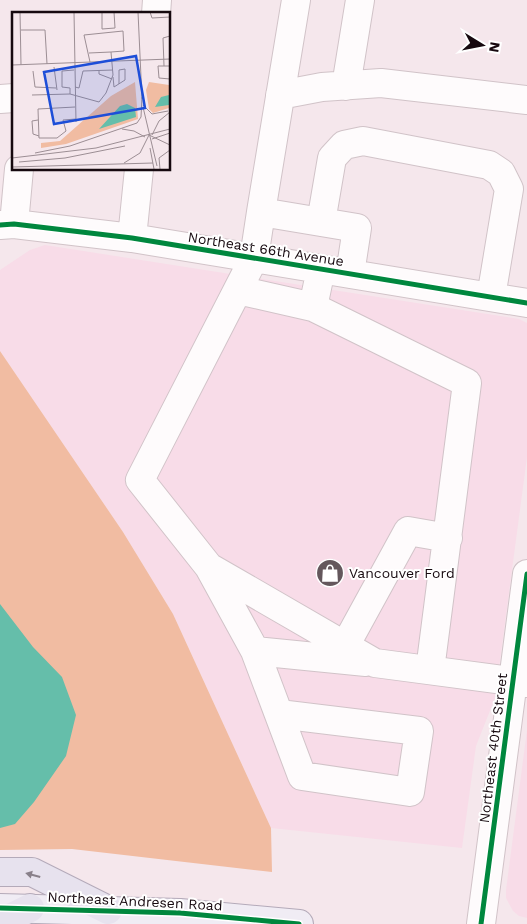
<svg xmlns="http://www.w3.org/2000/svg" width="527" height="924" viewBox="0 0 527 924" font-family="'Work Sans',sans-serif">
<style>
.built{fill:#f8dce8}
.forest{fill:#f1bca2}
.water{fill:#65beaa}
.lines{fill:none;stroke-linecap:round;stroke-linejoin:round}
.minor-casing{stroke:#d1c3c8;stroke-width:30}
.major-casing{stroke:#b4aab9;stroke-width:30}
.highway-casing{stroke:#b4aab9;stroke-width:30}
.minor{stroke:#fefbfc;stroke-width:28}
.major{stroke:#f0ecf4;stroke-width:28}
.highway{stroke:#e7e2ee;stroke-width:28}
.cycleway-casing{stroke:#fff;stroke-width:8}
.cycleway{stroke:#00873e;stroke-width:5}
.oneway{fill:#89808a}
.labels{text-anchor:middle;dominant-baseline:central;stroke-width:4;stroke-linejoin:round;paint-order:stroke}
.street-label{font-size:14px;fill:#16090f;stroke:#fff}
.poi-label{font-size:14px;fill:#16090f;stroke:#fff;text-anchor:start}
.inset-road{fill:none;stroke:#9c8e94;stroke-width:1}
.view{fill:#1d4ed8;fill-opacity:0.15;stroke:#1d4ed8;stroke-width:2.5}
.inset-edge{fill:none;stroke:#16090f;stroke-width:2.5}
</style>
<rect width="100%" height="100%" fill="#f5e7ec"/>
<!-- built -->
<path class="built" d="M45,245L519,319L527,323V457L495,698L476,746L462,848L271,828L173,614L123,532L0,351V270L30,250Z
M527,730V918L519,916L513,911L506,898V890Z"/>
<!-- forest -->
<path class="forest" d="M0,351L123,532L173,614L271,828L272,872L72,849L0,850Z"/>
<!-- water -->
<path class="water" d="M0,604L33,647L62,677L76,715L66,756L34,802L15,824L0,828Z"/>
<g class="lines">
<!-- minor casing -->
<g class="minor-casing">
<path id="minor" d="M156,14L157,0
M346,86L360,0
M280,95L322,87L381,83L527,100
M0,99L14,98
M261,212L296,0
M321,222L357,228L350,274
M14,224L19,169
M0,225L14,224L132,238L527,303
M132,238L139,169
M321,269L313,307L467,383L430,670
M238,290L313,307
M491,297L509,189L501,173L489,165L363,141L344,145L332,158L321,222L261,212L254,258L140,480L209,567L375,663L527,683
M209,567L255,651
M345,646L408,531L448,538
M279,714L419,731L410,792L302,776L255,651L366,662
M481,924L527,574"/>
</g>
<!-- major casing -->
<g class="major-casing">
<path id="major" d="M0,908L180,913L299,924"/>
</g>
<!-- highway casing -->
<g class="highway-casing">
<path id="highway" d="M0,872H32L108,910
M0,923L30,908"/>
</g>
<!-- minor -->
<use href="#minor" class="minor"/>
<!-- major -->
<use href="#major" class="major"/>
<!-- highway -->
<use href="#highway" class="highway"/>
<!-- cycleway casing -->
<g class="cycleway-casing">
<path id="cycleway" d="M0,225L14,224L132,238L527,303
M0,908L180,913L299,924
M481,924L527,574"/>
</g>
<!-- cycleway -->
<use href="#cycleway" class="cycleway"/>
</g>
<!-- one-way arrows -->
<defs><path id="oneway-solid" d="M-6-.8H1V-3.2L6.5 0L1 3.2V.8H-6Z" transform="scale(1.25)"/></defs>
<use class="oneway" href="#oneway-solid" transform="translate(33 875) rotate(-165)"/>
<!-- icons -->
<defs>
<g id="shop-disc" transform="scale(1.4375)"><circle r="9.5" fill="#64575c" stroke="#fff"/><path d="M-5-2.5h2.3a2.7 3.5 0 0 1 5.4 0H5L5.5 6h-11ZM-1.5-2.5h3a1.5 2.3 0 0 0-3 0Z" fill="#fff"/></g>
</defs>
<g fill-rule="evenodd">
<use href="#shop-disc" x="330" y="573"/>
</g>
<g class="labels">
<!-- street labels -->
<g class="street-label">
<text transform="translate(266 249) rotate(9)">Northeast 66th Avenue</text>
<text transform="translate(493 748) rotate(-83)">Northeast 40th Street</text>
<text transform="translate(135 901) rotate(3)">Northeast Andresen Road</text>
</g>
<!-- poi labels -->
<g class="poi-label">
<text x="349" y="573">Vancouver Ford</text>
</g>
</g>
<!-- overview -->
<g transform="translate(12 12)">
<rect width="158" height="158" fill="#f5e7ec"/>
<path d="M123,70L126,107L54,132L29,136V131L48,129L99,84ZM137,70L157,73V96L141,101L137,97L134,78Z" fill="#f1bca2"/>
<path d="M157,83V93L143,95L149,85ZM115,92L123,96L124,105L87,117L108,94Z" fill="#65beaa"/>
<path class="inset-road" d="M8,0L9,53M62,0L64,110M90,0V17L103,16L102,0M126,0L130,87M138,0L140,6L158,5M9,18H33L35,52M77,41L99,40M0,53L158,47M152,54L151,26L158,24M158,54H146L147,66L158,67M42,55L45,78M62,58L50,59V75L58,76V82L87,90L94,81L101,63L99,40L112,39L111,19L72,23L78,50M87,58V62L100,67M21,59L23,75L44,76M101,65L102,75L113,68V57L107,58V72M63,75L67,76L71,59L101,58M20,83L58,82M131,93L140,102L156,99M63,95L26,97L27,126H45L54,119L51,108L64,107M131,95L145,154M26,108L20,109L21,122L27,124M110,117L122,119L133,125M140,123L147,109L158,100M140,127L158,121M138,136L142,157M23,141L58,134L125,111L129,105L130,85M0,146L84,136L158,117M7,150L53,146L113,134M112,151L128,141L137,123L158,133M0,155L141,151M148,157L147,146L158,138"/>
<path class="view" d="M124,44L133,96L42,112L32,60Z"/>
<rect width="158" height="158" class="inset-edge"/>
</g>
<!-- north arrow -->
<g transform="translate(482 45) rotate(100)" stroke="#ffffff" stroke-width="4" paint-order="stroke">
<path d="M0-4L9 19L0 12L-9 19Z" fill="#16090f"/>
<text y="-8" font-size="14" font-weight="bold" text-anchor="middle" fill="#16090f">N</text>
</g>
</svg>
